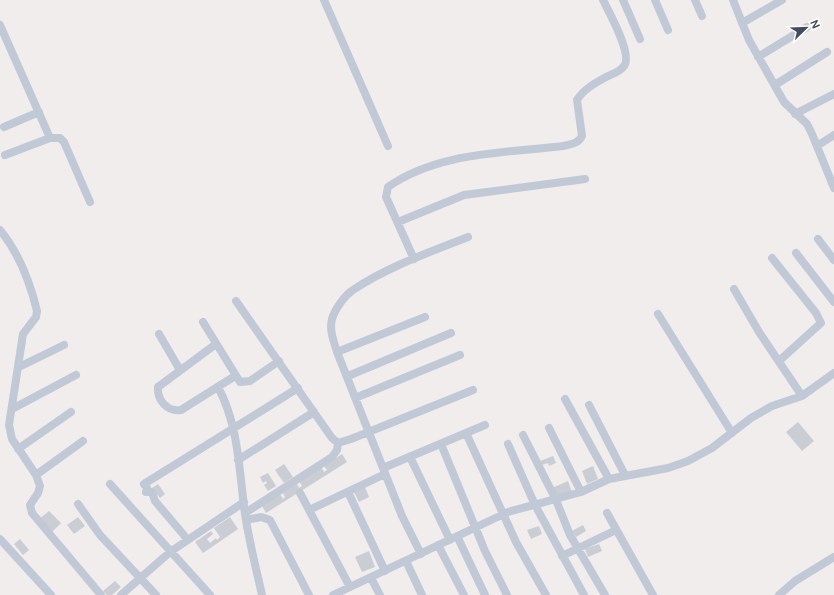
<svg xmlns="http://www.w3.org/2000/svg" width="834" height="595" viewBox="0 0 834 595" font-family="'DM Sans',sans-serif">
<style>
.building{fill:#cbcdd5}
.lines{fill:none;stroke-linecap:round;stroke-linejoin:round}
.street{stroke:#c1c8d6;stroke-width:8}
</style>
<rect width="100%" height="100%" fill="#f0edec"/>
<!-- building -->
<path class="building" d="M798,422L814,441L802,451L786,432Z
M342,454L347,462L266,513L262,506L280,494L283,499L285,497L283,493L297,484L299,488L302,486L299,481L321,467L324,472L327,470L324,466Z
M553,456L556,463L549,466L548,463L542,465L540,461Z
M284,464L293,477L284,483L275,470Z
M593,466L598,479L587,484L582,471Z
M268,473L276,486L268,491L264,485L267,483L266,481L263,483L260,477Z
M568,481L572,492L557,498L552,488Z
M158,484L165,494L160,498L152,488Z
M365,487L369,497L359,502L354,492Z
M49,511L61,523L51,533L39,519Z
M78,517L85,526L74,534L67,525Z
M230,517L238,529L203,553L195,542L211,531L213,534L207,539L210,543L216,538L217,540L220,537L214,528Z
M583,525L586,531L576,537L572,531Z
M539,526L542,534L531,539L527,530Z
M20,539L29,550L23,555L14,544Z
M599,544L602,551L588,557L585,549Z
M369,551L375,567L362,572L355,557Z
M115,581L121,587L112,595H107L103,591Z"/>
<g class="lines">
<!-- street -->
<path class="street" d="M324,0L388,146
M623,0L640,39
M655,0L668,30
M695,0L702,16
M733,0L749,40L784,102L807,124L812,134L834,188
M742,23L782,0
M0,25L50,138
M758,57L807,27
M775,85L827,52
M795,114L834,94
M4,127L39,112
M817,146L834,135
M5,155L50,138H60L64,142L90,202
M398,222L464,195L585,179
M0,230C19,253 30,282 37,311L36,317L23,334L9,425L12,439L36,475L40,486L38,493L30,505L32,513L101,595
M818,239L834,260
M796,253L834,302
M772,258L816,313L821,323L779,361
M414,259L386,197L388,187C437,152 505,153 563,146C571,144 578,144 582,136L577,100C584,89 595,83 606,77C612,74 620,72 624,66C633,55 609,12 603,0
M734,289L759,332L802,396
M236,301L332,438L338,443L351,439L473,390
M658,314L732,433
M203,322L240,382L250,381L279,361
M159,334L180,370
M216,344L158,387C157,401 168,412 181,410L235,376
M337,352L425,317
M19,367L64,345
M348,376L451,333
M218,387C239,426 239,471 245,514C249,541 256,568 262,595
M355,398L460,355
M565,399L609,479
M589,405L625,475
M12,409L76,375
M549,428L581,492
M466,433L516,542L546,595
M523,435L556,500L570,535L605,595
M441,444L485,551L507,595
M508,444L535,505L584,595
M18,449L71,412
M410,457L450,540
M238,460L314,412
M383,468L485,425
M36,475L83,441
M110,484L210,595
M348,492L385,571
M300,493L350,587
M78,504L100,535L156,595
M309,510L385,474
M245,513L332,457L337,450L338,443
M607,513L653,595
M246,520L261,517L270,520L309,595
M457,536L485,595
M0,539L51,595
M188,540L155,501L152,492H146L147,488L144,484L298,388
M438,545L464,595
M421,554L402,516L337,352C334,342 329,330 332,319C335,309 345,295 353,290C387,267 430,252 468,237
M562,556L616,530
M406,561L422,595
M371,578L380,595
M121,595L170,552L244,502
M333,595L508,512L581,492L609,479L668,468L688,461L712,448L751,418L772,406L802,396L834,373
M779,595L795,581L834,557"/>
</g>
<!-- north arrow -->
<g transform="translate(806 28) rotate(67)" stroke="#ffffff" stroke-width="3" paint-order="stroke">
<path d="M0-3L7 15L0 10L-7 15Z" fill="#434b5c"/>
<text y="-6" font-size="11" font-weight="bold" text-anchor="middle" fill="#434b5c">N</text>
</g>
</svg>
